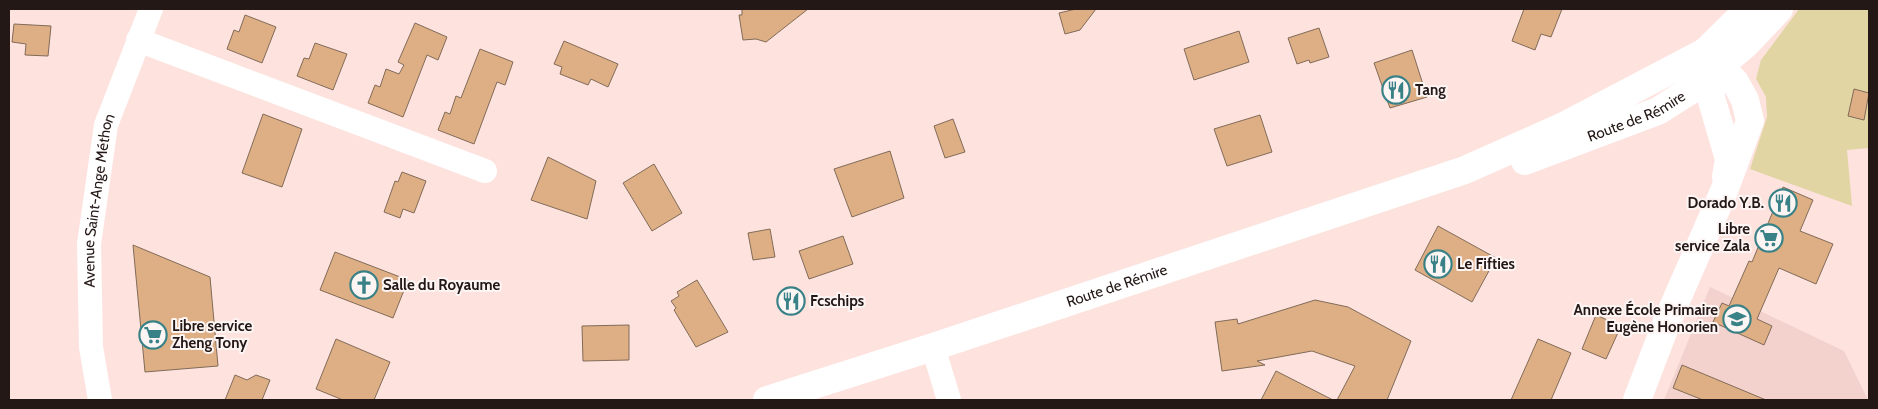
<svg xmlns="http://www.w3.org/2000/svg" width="1878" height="409" viewBox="0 0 1878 409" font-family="Cabin,sans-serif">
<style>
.built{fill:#f3d1cc}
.green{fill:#e0d5a3}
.building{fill:#deaf85;stroke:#816b58}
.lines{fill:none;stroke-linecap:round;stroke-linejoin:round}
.minor{stroke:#fff;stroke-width:24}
.tertiary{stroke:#fff;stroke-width:28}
.secondary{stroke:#fff;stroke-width:28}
.labels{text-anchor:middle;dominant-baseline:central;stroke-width:4;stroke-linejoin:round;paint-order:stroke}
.poi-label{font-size:15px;font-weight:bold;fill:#241816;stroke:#fcf5f4;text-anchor:start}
.street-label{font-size:15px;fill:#241816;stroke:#fcf5f4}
</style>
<rect width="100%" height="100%" fill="#fee2de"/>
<!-- built -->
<path class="built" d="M1710,287L1844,351L1868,400H1664Z"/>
<!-- green -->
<path class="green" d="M1799,9H1869V148L1847,150L1852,206L1750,169L1767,117L1766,97L1756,79L1761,60Z"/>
<!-- building -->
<path class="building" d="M742,9H808L766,42L756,39L743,40L739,15H742Z
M1076,9H1096L1080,30L1065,34L1059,13Z
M1524,9H1562L1551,37L1541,34L1535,50L1512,41Z
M245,15L276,27L262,63L227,49L234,30L239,32Z
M415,23L447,37L438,60L427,55L403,117L368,103L375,85L380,87L386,69L399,74L404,65L398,62Z
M14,24L51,26L48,56L25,55L26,44L12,42Z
M1319,28L1329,57L1310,63L1309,60L1297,64L1288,38Z
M1239,31L1249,62L1194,80L1184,49Z
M564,41L618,64L608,87L591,79L588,85L560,74L562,67L554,64Z
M315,43L347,54L333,90L297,76L304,58L309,59Z
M480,49L513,62L505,85L497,82L474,144L438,130L445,112L450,114L456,96L461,98Z
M1412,50L1427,97L1390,108L1374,63Z
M1854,89L1869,93L1864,120L1848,116Z
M263,114L302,129L282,187L242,173Z
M1260,115L1272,152L1227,166L1214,129Z
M953,119L965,152L945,158L934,126Z
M890,151L904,198L852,217L834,169Z
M548,157L596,181L587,219L531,200Z
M654,164L682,213L652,231L623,183Z
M402,172L426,181L414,213L403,209L400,218L384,212L395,181L398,182Z
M1783,187L1813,200L1800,231L1833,244L1816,284L1779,268L1757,319L1772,326L1764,345L1713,322L1722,303L1729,306L1749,261L1752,262Z
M1438,226L1496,258L1472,302L1415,270Z
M770,229L775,257L753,260L748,233Z
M843,236L853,264L809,279L799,251Z
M133,245L210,277L218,366L145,372Z
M335,252L408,280L393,318L320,290Z
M697,280L728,332L696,347L674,310L676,308L671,301L679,296L677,292Z
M1315,300L1348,307L1411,341L1387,400H1337L1355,366L1312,351L1257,361L1265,365L1222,371L1215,322L1237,319L1238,324Z
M1596,315L1621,326L1606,359L1582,349Z
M629,325V360L583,361L582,326Z
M336,339L390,362L374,400H343L316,389Z
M1538,339L1571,353L1551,400H1511Z
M1682,365L1766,400H1703L1673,388Z
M1276,371L1333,400H1261Z
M235,375L247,380L256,375L270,380L262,400H225Z"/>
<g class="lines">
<!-- minor -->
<g class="minor">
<path d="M138,40L485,171"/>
<path d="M933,347L949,400"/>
<path id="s1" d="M100,400L91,347L89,244L106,125L151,9"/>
</g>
<!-- tertiary -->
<path class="tertiary" d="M1719,65L1710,94L1729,159L1726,177
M1637,400L1668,319L1724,191L1750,121L1745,100L1735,82L1705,52"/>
<!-- secondary -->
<g class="secondary">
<path id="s2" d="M1525,161L1658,111L1691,90L1746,44L1779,9"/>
<path id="s3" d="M767,400L933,347L1465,170L1566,125L1705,52L1749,9"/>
</g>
</g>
<!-- icons -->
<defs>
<g id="restaurant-ring" transform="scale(1.4375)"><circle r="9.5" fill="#fcf5f4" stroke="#388186" stroke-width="1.5"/><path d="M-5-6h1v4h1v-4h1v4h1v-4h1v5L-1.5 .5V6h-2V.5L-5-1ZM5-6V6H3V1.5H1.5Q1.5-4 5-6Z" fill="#388186"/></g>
<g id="supermarket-ring" transform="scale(1.4375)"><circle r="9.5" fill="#fcf5f4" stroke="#388186" stroke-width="1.5"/><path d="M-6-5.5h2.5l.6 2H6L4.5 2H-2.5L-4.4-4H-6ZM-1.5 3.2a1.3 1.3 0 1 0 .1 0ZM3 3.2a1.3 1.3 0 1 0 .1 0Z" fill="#388186"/></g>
<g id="church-ring" transform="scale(1.4375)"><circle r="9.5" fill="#fcf5f4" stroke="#388186" stroke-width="1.5"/><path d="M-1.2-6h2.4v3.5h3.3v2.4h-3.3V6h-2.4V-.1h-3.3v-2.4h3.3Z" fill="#388186"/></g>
<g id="school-ring" transform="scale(1.4375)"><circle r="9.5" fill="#fcf5f4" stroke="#388186" stroke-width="1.5"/><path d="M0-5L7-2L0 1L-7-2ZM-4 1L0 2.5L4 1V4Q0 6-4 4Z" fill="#388186"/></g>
</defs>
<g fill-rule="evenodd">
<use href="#restaurant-ring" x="1396" y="90"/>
<use href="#restaurant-ring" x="1783" y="203"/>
<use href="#supermarket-ring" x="1769" y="238"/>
<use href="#restaurant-ring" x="1438" y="264"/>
<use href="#church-ring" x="364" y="285"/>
<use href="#restaurant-ring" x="791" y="301"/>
<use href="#school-ring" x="1737" y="319"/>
<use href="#supermarket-ring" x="153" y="335"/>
</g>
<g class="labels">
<!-- poi labels -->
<g class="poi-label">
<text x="1415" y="90">Tang</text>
<text x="1764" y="203" text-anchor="end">Dorado Y.B.</text>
<text x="1750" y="229" text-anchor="end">Libre<tspan x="1750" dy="17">service Zala</tspan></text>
<text x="1457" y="264">Le Fifties</text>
<text x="383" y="285">Salle du Royaume</text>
<text x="810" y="301">Fcschips</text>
<text x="1718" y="310" text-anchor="end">Annexe École Primaire<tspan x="1718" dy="17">Eugène Honorien</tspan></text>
<text x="172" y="326">Libre service<tspan x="172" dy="17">Zheng Tony</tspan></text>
</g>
<!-- street labels -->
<g class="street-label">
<text stroke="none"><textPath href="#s2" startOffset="120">Route de Rémire</textPath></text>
<text stroke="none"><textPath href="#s1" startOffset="201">Avenue Saint-Ange Méthon</textPath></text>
<text stroke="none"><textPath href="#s3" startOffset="368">Route de Rémire</textPath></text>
</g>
</g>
<!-- border -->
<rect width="1878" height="409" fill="none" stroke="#241816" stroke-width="20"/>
</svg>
